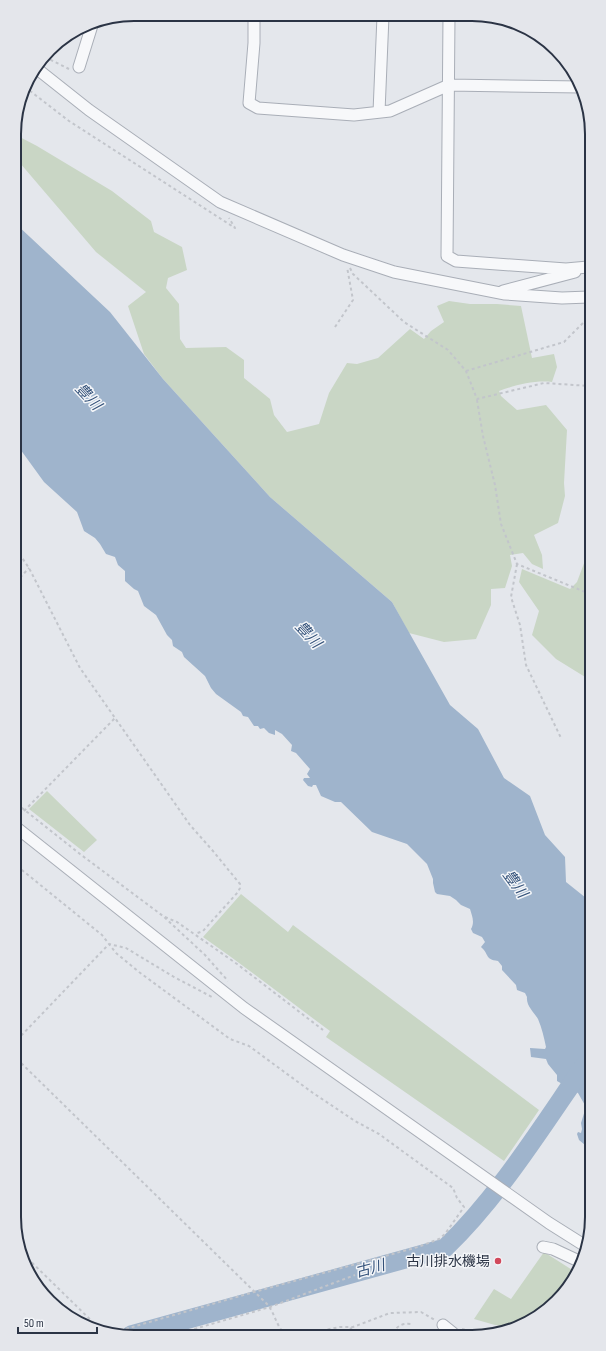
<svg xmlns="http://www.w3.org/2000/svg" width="606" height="1351" viewBox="0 0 606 1351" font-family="'Sofia Sans Condensed','Noto Sans JP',sans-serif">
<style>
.green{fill:#c9d6c5}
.water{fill:#9fb4cc}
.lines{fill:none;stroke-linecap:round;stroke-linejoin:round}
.river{stroke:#9fb4cc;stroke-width:19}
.minor-casing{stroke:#a9aeb7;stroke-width:13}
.path{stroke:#c2c5cb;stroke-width:2;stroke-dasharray:3 3;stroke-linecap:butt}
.minor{stroke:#f7f8fa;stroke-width:11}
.poi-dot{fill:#d1495b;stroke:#f4f6f9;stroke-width:1.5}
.labels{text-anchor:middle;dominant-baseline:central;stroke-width:3;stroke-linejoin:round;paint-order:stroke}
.poi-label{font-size:14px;fill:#2b3445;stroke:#f4f6f9;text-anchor:end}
.water-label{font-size:15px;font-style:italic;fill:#34527a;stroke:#f4f6f9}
.rim{fill:none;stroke:#2b3445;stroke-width:2}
</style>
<rect width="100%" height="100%" fill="#e4e7ec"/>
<!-- green -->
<path class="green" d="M14,134L37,146L112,191L151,221L154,232L182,247L187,270L168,278L166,288L179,304L180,339L186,348L226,347L244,360V378L270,399L274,415L287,432L319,424L329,393L347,363L357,364L378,358L410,329L424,339L431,331L444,322L437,306L449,301L470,304H497L521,306L532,358L554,354L557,367L552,382C535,380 515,385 499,391L501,396L517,410L546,405L567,430L564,483L565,496L558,523L534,535L542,555L543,569L532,564L523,553L510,555L512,566L505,588L491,589V605L476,639L444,642L409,633L392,602L270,497L163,379L144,354L128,306L146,292L96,252L14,156Z
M589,554L590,680L556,659L532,635L539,611L519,582L522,569L570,589L577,582L586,558Z
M47,791L97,840L84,852L29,809Z
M241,894L288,932L293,925L539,1110L504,1161L326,1037L330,1031C288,1000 246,967 203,937Z
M544,1252L577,1273L567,1290L539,1317L513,1328L495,1325L474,1319L494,1289L511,1299Z"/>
<!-- water -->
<path class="water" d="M15,223L110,312L163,379L270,497L392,602L450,705L478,729L504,778L530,796L545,835L565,857L566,882L591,902V1150L579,1140L577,1134L578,1132L581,1133L582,1129L581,1123L586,1107L578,1093L557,1081V1075L548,1064L546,1059L531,1057L530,1048L545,1049L546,1047C544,1038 542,1028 538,1019C534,1012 526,1006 527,997L525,993L517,990L516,985L502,970V966L498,961C484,959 490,955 481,947L485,942L482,937L473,933L471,929C475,922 472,916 470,909L461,905L456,900L450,896L437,894L435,892L433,883V879L427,864L407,844L372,832L341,802H335L321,796L316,785H313L312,787L308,786L303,780L304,778H310L307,774L310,769L296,753L291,751L292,745L282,734L275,730V735L269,733L264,728L260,729L258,726H254L248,717L243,716L241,712L216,694L211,688L205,676L184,657L182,652L173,646L172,640L167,635L156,615L144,606L138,591L134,589L125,581V571L118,565L115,557L106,554L100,544L95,538L84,531L77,512L44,482L15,442Z"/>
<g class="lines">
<!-- river -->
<path class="river" d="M131,1335L445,1248C499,1196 541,1128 584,1066"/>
<!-- minor casing -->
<g class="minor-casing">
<path id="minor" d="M254,15V43L249,103L258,108L354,115L390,111L449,85L581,87
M449,16L447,256L456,261L566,269L588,267
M79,67L93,22
M36,68L89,110L220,202L343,255L394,272L505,294L562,298L589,297
M379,112L383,16
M503,291L575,272
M17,828L244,1008L549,1223L587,1247
M543,1247L553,1249L583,1263
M443,1325L453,1333"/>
</g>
<!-- path -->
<path class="path" d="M45,57L69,69
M25,87L69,121L235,228L229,218
M350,268L353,274L404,322L448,350L466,371L477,399L544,383L589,386
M335,327L353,300L347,267
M466,371L564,342L589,317
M477,400L483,436L495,485L501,524L517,564L590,594
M16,549L29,568L80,668L190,825L213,851L240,884V888L238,892L203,931L195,934
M517,564L511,597L520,625L526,665L561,738
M16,582L29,568
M17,804L80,854L163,916L205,955L228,981
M24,811L115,718
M17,866L102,935L116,953L139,972L230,1039L249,1046L313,1093L355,1121L379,1134L453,1188L457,1198L464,1207L445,1234L439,1239L418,1247L254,1292L108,1334
M165,917L177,922L237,964L323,1030
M17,1040L109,944L126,948L174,977L212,997
M17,1059L267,1304C275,1313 276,1326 285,1334
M19,1250L102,1331
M462,1329L480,1333
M393,1333C397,1326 402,1323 411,1324
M177,1334L270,1307L355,1275
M304,1334L340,1327H353L390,1313L421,1312L435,1320
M339,1334L352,1328"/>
<!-- minor -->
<use href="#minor" class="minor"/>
</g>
<!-- markers -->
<circle class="poi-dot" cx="498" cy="1261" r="4"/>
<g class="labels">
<!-- poi labels -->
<g class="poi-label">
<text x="490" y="1261">古川排水機場</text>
</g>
<!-- water labels -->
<g class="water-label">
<text transform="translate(88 397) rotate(47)">豊川</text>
<text transform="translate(308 635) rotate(47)">豊川</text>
<text transform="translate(515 884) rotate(54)">豊川</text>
<text transform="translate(370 1269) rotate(-15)">古川</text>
</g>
</g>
<!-- crop -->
<path d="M0 0H606V1351H0ZM134 21H472A113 113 0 0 1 585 134V1217A113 113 0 0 1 472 1330H134A113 113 0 0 1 21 1217V134A113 113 0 0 1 134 21Z" fill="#e4e6eb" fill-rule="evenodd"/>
<path class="rim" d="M134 21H472A113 113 0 0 1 585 134V1217A113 113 0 0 1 472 1330H134A113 113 0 0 1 21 1217V134A113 113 0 0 1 134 21Z"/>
<!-- scale -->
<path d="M18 1327v6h79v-6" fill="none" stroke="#2b3445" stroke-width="2"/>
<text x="24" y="1327" font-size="12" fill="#2b3445" stroke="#f4f6f9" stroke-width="3" paint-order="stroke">50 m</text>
</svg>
